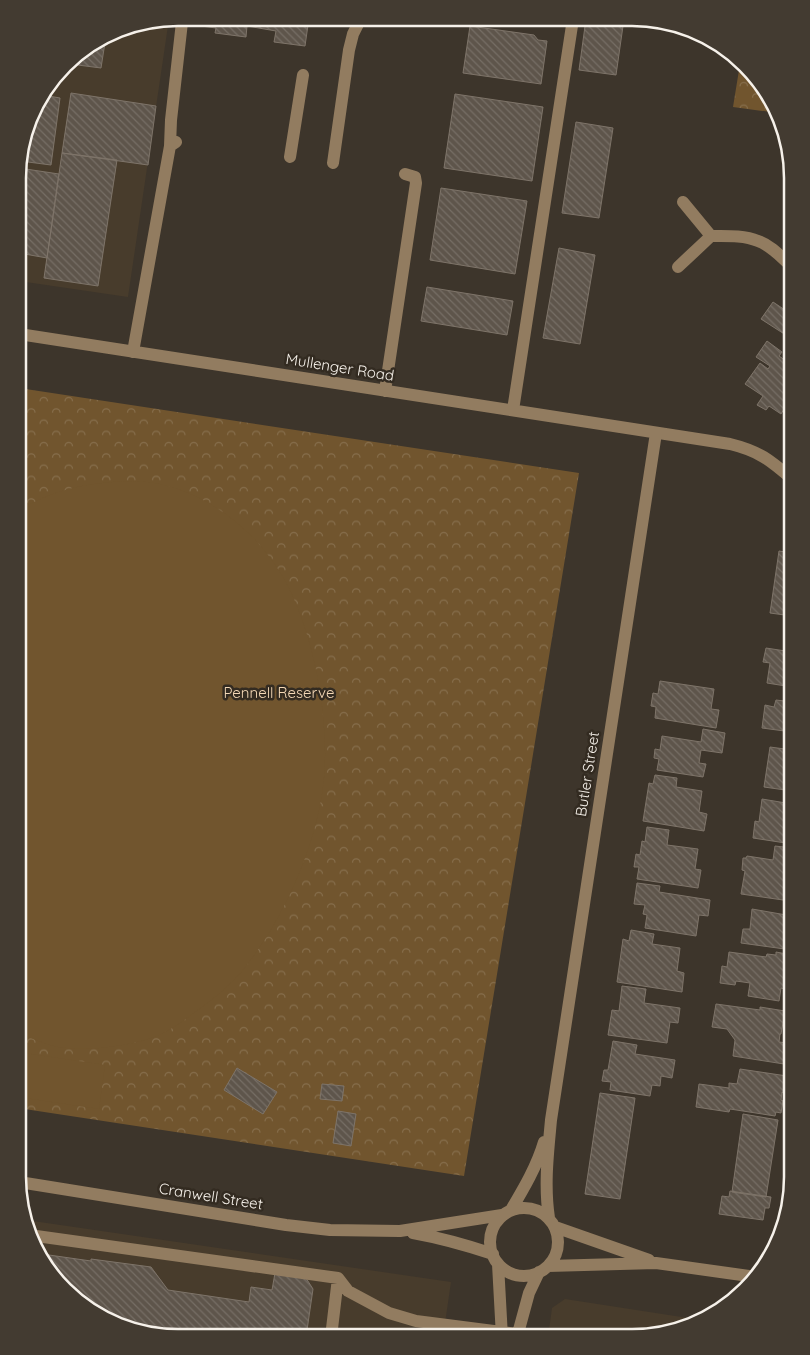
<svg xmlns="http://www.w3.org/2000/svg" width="810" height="1355" viewBox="0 0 810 1355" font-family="Quicksand,sans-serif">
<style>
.built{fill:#483c2c}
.park{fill:url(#park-crowns)}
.garden{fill:#71552e}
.building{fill:url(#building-back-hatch);stroke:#7e7469}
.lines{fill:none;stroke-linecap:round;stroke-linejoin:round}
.minor{stroke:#927c60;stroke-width:12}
.labels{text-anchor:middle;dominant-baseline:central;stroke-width:5;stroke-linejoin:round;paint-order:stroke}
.street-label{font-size:15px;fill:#f6f1ea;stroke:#332b21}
.park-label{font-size:15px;fill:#f4d8b6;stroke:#332b21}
.rim{fill:none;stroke:#f6f1ea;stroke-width:2.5}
</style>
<defs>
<pattern id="park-crowns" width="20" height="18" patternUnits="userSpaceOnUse" patternTransform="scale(1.25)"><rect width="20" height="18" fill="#71552e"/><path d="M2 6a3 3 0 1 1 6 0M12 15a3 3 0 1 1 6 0" fill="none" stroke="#866e4c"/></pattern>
<pattern id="building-back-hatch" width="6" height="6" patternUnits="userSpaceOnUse" patternTransform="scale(1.25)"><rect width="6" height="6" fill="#5e554b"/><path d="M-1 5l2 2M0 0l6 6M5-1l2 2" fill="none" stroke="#766e65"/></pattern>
</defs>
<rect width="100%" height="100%" fill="#3d352b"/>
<!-- built -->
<path class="built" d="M169,19L128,297L19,281V157L34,107L72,57L117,30Z
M26,1220L451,1282L443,1337L157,1336L80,1304L30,1238Z
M565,1299L701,1320L693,1325L633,1337H548L552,1308Z"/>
<!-- park -->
<path class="park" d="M740,64L778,113L733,107Z
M19,388L579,473L464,1176L18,1108Z"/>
<!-- garden -->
<path class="garden" d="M137,481C197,484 255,527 284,579C315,634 331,725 323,787C315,848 284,918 246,966C232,985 211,1001 192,1014C182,1022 171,1030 159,1035C133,1046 86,1052 58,1047C44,1044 31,1038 18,1033V511C58,487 91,482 137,481Z
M18,1052L105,1065L99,1109L18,1097Z"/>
<!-- building -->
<path class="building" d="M181,18H309L305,46L274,42L276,31L247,26L246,37L215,33L216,28L186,24Z
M586,19H624L616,75L579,70Z
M470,26L534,35L538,40L547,41L541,84L463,73Z
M106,36L101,68L70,64V66H66L72,57Z
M71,93L156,106L148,165L62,153Z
M455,94L543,107L532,181L444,168Z
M43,95L60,98L51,165L28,162V158L19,156L34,107Z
M576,122L613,128L599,218L562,213Z
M62,153L117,160L98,286L44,278Z
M19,168L59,174L47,258L19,253Z
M441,188L527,201L515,274L430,260Z
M559,248L595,255L580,344L543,338Z
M427,287L513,301L507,335L421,321Z
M773,302L785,310L790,303L792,305V339L761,319Z
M767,341L782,352L779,356L792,365V396L781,414L769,406L766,410L757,405L763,396L745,384L760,363L768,369L770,366L756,357Z
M779,551L792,553V616L770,613Z
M766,648L792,652V687L767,683L770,663L763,662Z
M660,681L714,689L711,709L719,710L716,728L655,718L656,707L651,706L653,693L658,694Z
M776,700L792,702V732L762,728L765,705L774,707Z
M703,729L725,733L722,753L701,750L699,763L706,764L703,777L657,770L659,759L654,758L655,749L660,750L662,736L701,742Z
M770,747L792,750V791L764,787Z
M655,775L677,778L676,787L702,791L699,812L707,814L704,831L643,821L649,783L653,784Z
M762,799L792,804V799V844L753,838L755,821L759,822Z
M647,827L669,830L667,845L698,849L695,869L701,870L698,888L637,879L639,867H634L636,854L640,855L642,841L645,842Z
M775,846L792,848V890L790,901L741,894L745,871L742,870L743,858H746L747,856L773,860Z
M637,883L660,886L659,892L710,900L708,916L699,915L696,936L645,928L647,915L643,914L645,905L634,904Z
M752,909L792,916V950L741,943L743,929H750Z
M631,930L654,934L652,944L680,948L677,971L684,973L682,992L617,982L623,939L629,941Z
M729,952L766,957L767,954L776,955V952L792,955V979L787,978L785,989L781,988L779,1001L748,996L750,983L736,981L735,985L720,983L722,966L727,967Z
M622,986L646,989L644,1003L680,1008L678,1023L670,1022L667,1043L608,1035L612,1010L619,1011Z
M716,1004L760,1010V1007L785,1011L781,1034H780L779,1042L788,1043L784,1064L733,1056L735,1040L727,1029L712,1027Z
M613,1041L637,1045L635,1054L675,1060L672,1078L661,1076L660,1086L652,1085L650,1096L610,1090L611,1082L602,1081L604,1070H608Z
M237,1068L277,1092L263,1114L224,1090Z
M740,1069L787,1076L784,1093L782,1092L781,1100L783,1101L781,1113L776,1112L775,1116L730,1109L729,1112L696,1107L699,1084L729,1088V1083L737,1084Z
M322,1084L344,1086L342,1101L320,1099Z
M600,1093L635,1098L620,1199L585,1194Z
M338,1111L356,1114L351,1146L333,1143Z
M743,1114L778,1120L766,1197L732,1192Z
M730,1191L771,1197L769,1208H765L763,1220L719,1214L722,1196L729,1197Z
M42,1254L91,1261V1259L151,1267L168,1290L249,1302L251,1287L272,1290L275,1273L306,1278L313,1289L306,1337L157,1336L80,1304Z"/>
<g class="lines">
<!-- minor -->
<path class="minor" d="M170,146L171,120L182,22
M290,157L303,75
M333,163L349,50L353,34L361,18
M711,236C726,236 744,235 758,241C771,245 782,258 792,267
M678,267L711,236L683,202
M19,334L730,444C759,451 770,460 792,479
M133,352L170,146L176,142
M385,391L416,183L415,177L405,174
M513,410L573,19
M19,1182L286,1225L330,1230L400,1231L502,1215
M490 1242a34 34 0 1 1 68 0a34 34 0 1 1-68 0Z
M511,1210C524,1188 537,1166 544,1142
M549,1218C544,1185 548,1153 551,1120L656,433
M555,1227L649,1260
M413,1233C441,1238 466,1245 493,1254
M29,1235L338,1278L348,1291L389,1313L416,1321L518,1334
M498,1264L502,1337
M548,1266L656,1263L756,1277
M331,1337L338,1278
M517,1337L529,1293L539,1272"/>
</g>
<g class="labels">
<!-- street labels -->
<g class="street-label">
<text transform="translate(340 367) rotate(9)">Mullenger Road</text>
<text transform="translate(587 774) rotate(-81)">Butler Street</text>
<text transform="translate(211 1196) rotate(9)">Cranwell Street</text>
</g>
<!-- park labels -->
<g class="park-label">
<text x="279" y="692">Pennell Reserve</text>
</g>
</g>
<!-- crop -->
<path d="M0 0H810V1355H0ZM178 26H632A152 152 0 0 1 784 178V1177A152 152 0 0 1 632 1329H178A152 152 0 0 1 26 1177V178A152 152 0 0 1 178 26Z" fill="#433b31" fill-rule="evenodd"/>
<path class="rim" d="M178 26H632A152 152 0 0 1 784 178V1177A152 152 0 0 1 632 1329H178A152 152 0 0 1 26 1177V178A152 152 0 0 1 178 26Z"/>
</svg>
